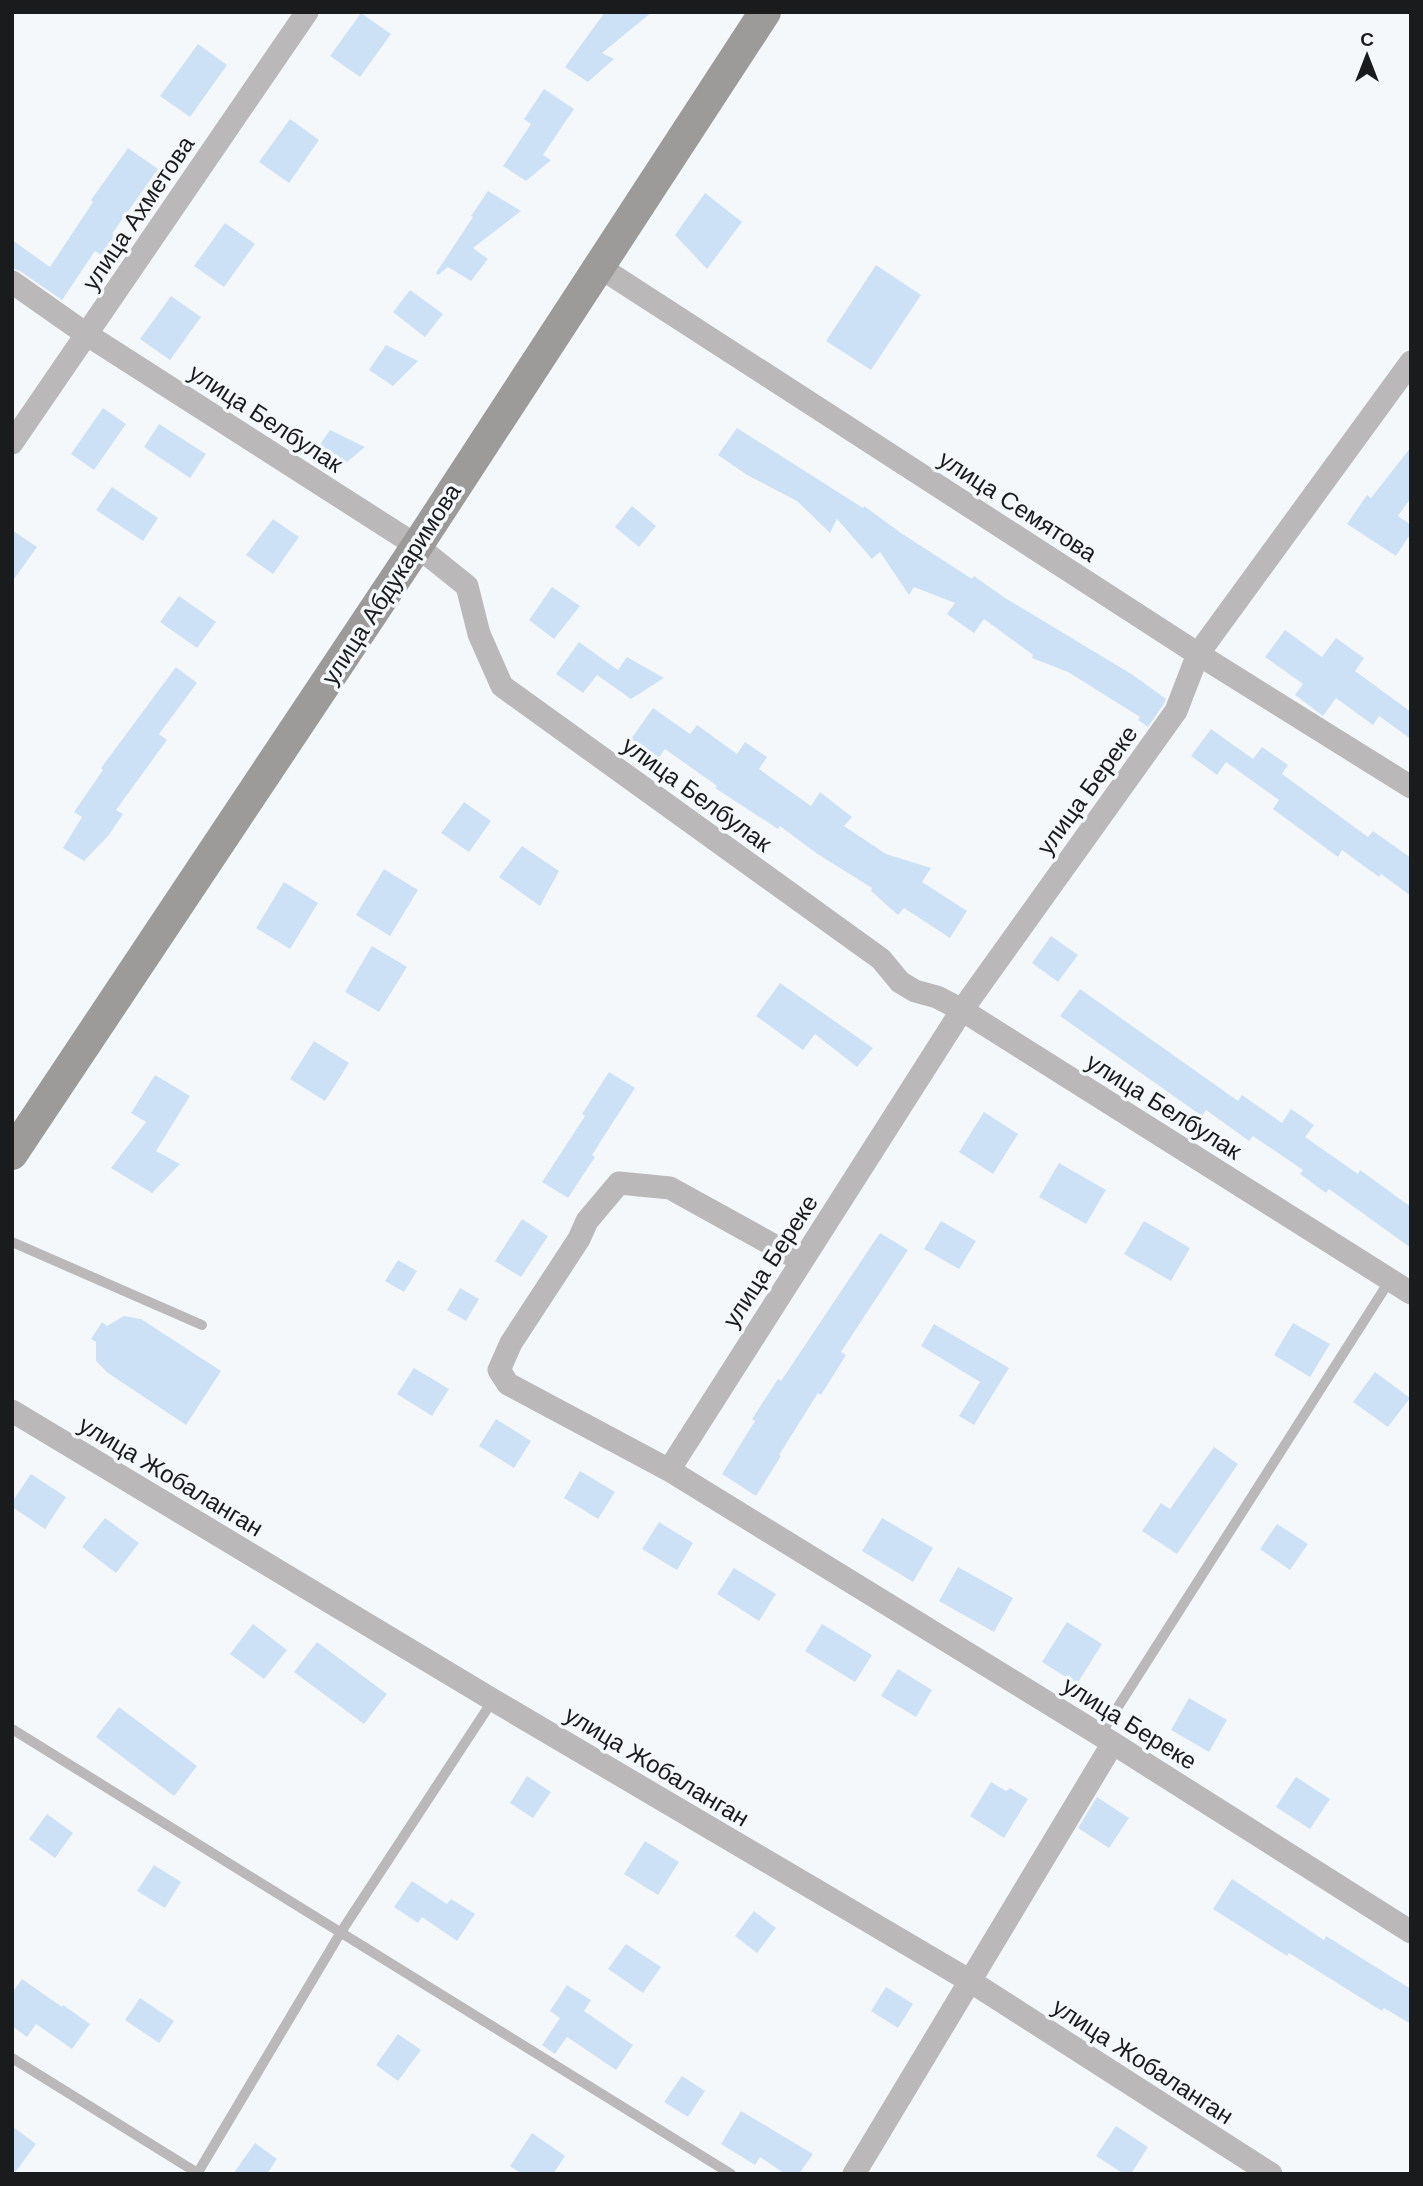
<svg xmlns="http://www.w3.org/2000/svg" width="1423" height="2186" viewBox="0 0 1423 2186" font-family="Arial,sans-serif">
<style>
.building{fill:#cde1f6}
.lines{fill:none;stroke-linecap:round;stroke-linejoin:round}
.service{stroke:#bab8b9;stroke-width:10}
.minor{stroke:#bab8b9;stroke-width:23}
.secondary{stroke:#9d9a9a;stroke-width:32}
.labels{text-anchor:middle;dominant-baseline:central;stroke-width:7;stroke-linejoin:round;paint-order:stroke}
.street-label{font-size:24px;fill:#1a1b1c;stroke:#f5f8fb}
</style>
<rect width="100%" height="100%" fill="#f5f8fb"/>
<!-- building -->
<path class="building" d="M605,12H652L602,53L614,59L588,82L565,67Z
M361,13L391,34L360,77L330,56Z
M198,44L227,65L190,117L160,96Z
M544,89L574,109L543,155L551,160L526,181L503,166L531,124L524,119Z
M290,119L319,140L289,183L259,162Z
M128,148L158,169L112,234L116,237L103,256L95,251L62,300L20,271L12,268V240L50,267L93,202L91,200Z
M488,191L521,211L473,248L488,259L471,281L448,267L438,275L436,273L473,217L471,216Z
M705,193L742,222L707,269L675,235Z
M225,223L255,244L224,287L194,266Z
M876,265L921,295L871,370L826,341Z
M410,290L443,314L425,337L393,312Z
M171,296L201,317L170,360L140,339Z
M386,345L418,361L393,386L369,370Z
M103,408L126,424L94,470L71,454Z
M159,424L206,454L190,478L144,447Z
M737,428L863,508L864,506L901,533L972,579L974,576L1005,598L1133,675L1166,699L1164,704L1148,727L1138,720L1140,717L1068,672L1032,658L1033,655L984,619L974,633L947,614L955,603L914,587L909,595L880,552L872,559L837,519L830,533L797,501L747,475L718,455Z
M330,430L365,447L336,471L313,455Z
M1411,447V498L1398,516L1411,525V533L1396,556L1347,524L1367,495L1371,498Z
M112,487L158,518L143,541L96,510Z
M632,506L656,526L639,547L615,527Z
M273,519L299,537L273,574L246,555Z
M12,530L37,547L12,582Z
M552,587L580,606L554,639L529,620Z
M179,596L216,622L197,648L160,622Z
M1285,630L1322,657L1336,638L1364,658L1355,671L1411,712V739L1379,716L1373,725L1336,698L1323,716L1295,695L1303,684L1265,657Z
M579,642L618,670L627,657L664,678L631,699L597,675L583,693L556,674Z
M176,667L197,683L159,734L167,740L116,810L123,814L109,835L84,861L63,848L82,817L74,812L103,770L101,768Z
M653,708L690,734L697,725L737,754L745,742L767,757L759,769L811,806L820,792L852,817L844,826L886,854L931,868L922,882L967,911L950,938L904,908L898,915L871,891L872,888L816,853L780,826L778,829L715,788L717,786L665,749L658,759L631,739Z
M1211,729L1253,759L1262,747L1288,765L1282,774L1368,837L1373,831L1411,858V896L1381,874L1379,877L1342,850L1338,857L1273,809L1279,800L1226,762L1217,775L1191,756Z
M464,802L491,821L469,852L441,833Z
M522,846L559,871L540,906L499,877Z
M384,869L418,890L390,936L356,915Z
M284,882L318,903L290,949L256,928Z
M1051,936L1078,955L1058,982L1032,963Z
M372,946L407,967L379,1012L345,992Z
M780,983L873,1048L857,1067L815,1034L803,1050L756,1016Z
M1080,989L1238,1101L1242,1095L1282,1123L1291,1109L1314,1125L1305,1137L1358,1174L1360,1170L1411,1207V1248L1329,1189L1326,1193L1300,1174L1303,1170L1253,1136L1249,1141L1206,1110L1202,1116L1060,1016Z
M314,1041L349,1063L325,1101L290,1079Z
M609,1072L635,1088L592,1155L595,1157L568,1198L542,1182L585,1116L582,1114Z
M155,1075L190,1096L156,1151L180,1164L152,1193L111,1168L146,1122L131,1113Z
M984,1112L1018,1134L993,1174L959,1152Z
M1059,1163L1106,1190L1086,1224L1039,1197Z
M522,1219L548,1236L521,1277L495,1261Z
M941,1221L976,1241L959,1269L924,1249Z
M1144,1221L1190,1248L1171,1281L1124,1254Z
M880,1233L908,1250L841,1352L846,1355L821,1395L818,1393L779,1455L781,1456L756,1496L722,1474L755,1421L752,1419L778,1379L781,1381Z
M398,1260L417,1271L404,1292L385,1281Z
M460,1288L479,1299L466,1321L447,1310Z
M124,1316L141,1319L221,1371L186,1425L108,1373L96,1361V1342L91,1339L102,1322L107,1326Z
M1293,1323L1330,1344L1310,1377L1274,1355Z
M934,1324L1009,1368L974,1425L959,1416L980,1382L921,1346Z
M414,1368L449,1389L432,1416L397,1394Z
M1375,1372L1410,1398L1388,1427L1353,1402Z
M496,1419L531,1441L514,1468L479,1446Z
M1214,1447L1238,1464L1177,1554L1142,1531L1161,1503L1170,1509Z
M580,1471L615,1492L598,1519L564,1498Z
M31,1474L66,1497L45,1529L12,1507V1502Z
M105,1518L139,1543L116,1573L82,1547Z
M882,1518L933,1548L913,1582L862,1551Z
M659,1522L693,1543L677,1570L642,1549Z
M1277,1524L1308,1544L1290,1570L1260,1549Z
M958,1567L1013,1598L994,1632L939,1601Z
M734,1568L776,1594L759,1621L717,1594Z
M1067,1622L1102,1644L1077,1684L1042,1662Z
M253,1624L287,1650L264,1679L230,1654Z
M822,1624L872,1655L855,1682L805,1651Z
M317,1642L387,1694L364,1724L294,1672Z
M898,1669L932,1690L916,1717L881,1696Z
M1189,1698L1227,1720L1209,1752L1171,1730Z
M119,1707L197,1766L174,1796L96,1737Z
M527,1776L551,1792L533,1818L510,1803Z
M1296,1777L1330,1799L1310,1829L1276,1807Z
M991,1782L1006,1791L1010,1788L1028,1799L1004,1838L970,1816Z
M1097,1797L1129,1818L1109,1848L1078,1828Z
M47,1814L73,1833L55,1858L29,1839Z
M645,1841L679,1862L658,1895L624,1874Z
M154,1865L181,1882L165,1908L137,1891Z
M1232,1879L1324,1940L1326,1936L1411,1989V2024L1384,2008L1382,2011L1289,1953L1287,1956L1213,1909Z
M412,1881L447,1904L451,1899L475,1914L457,1941L422,1917L418,1923L394,1907Z
M754,1911L776,1928L757,1953L735,1936Z
M626,1944L661,1967L643,1993L608,1969Z
M22,1979L62,2007L63,2005L90,2024L72,2049L36,2024L27,2037L12,2026V1993Z
M567,1985L591,2000L584,2011L633,2045L616,2070L567,2037L555,2054L542,2045L560,2018L550,2011Z
M886,1987L913,2004L898,2028L871,2011Z
M140,1998L174,2021L159,2043L125,2020Z
M398,2034L421,2050L398,2081L376,2065Z
M682,2076L705,2091L688,2117L664,2102Z
M741,2111L813,2154L799,2174H785L760,2157L755,2165L721,2144Z
M12,2126L36,2144L14,2174H12Z
M1116,2126L1148,2147L1131,2174H1124L1096,2156Z
M532,2133L565,2156L553,2174H522L510,2166Z
M255,2143L277,2159L267,2174H233Z"/>
<g class="lines">
<!-- service -->
<path class="service" d="M12,1242L202,1325
M12,1729L731,2174
M1100,1735L1390,1280
M12,2058L199,2174
M197,2174L341,1932L493,1700"/>
<!-- minor -->
<path class="minor" d="M598,266L1198,654L1411,787
M12,282L86,334L417,546L467,586L479,634L502,686L881,959L900,982L915,991L937,997L962,1010L1411,1293
M1411,362L1198,654L1176,711L962,1010L669,1470L1100,1735L1411,1932
M12,443L307,12
M12,1411L493,1700L970,1981L1271,2174
M669,1470L508,1384L499,1370L511,1343L579,1239L587,1221L619,1183L670,1188L802,1261
M854,2174L1113,1743"/>
<!-- secondary -->
<path class="secondary" d="M12,1154L417,546L765,12"/>
</g>
<g class="labels">
<!-- street labels -->
<g class="street-label">
<text transform="translate(138 213) rotate(-56)">улица Ахметова</text>
<text transform="translate(266 418) rotate(33)">улица Белбулак</text>
<text transform="translate(1018 506) rotate(33)">улица Семятова</text>
<text transform="translate(391 584) rotate(-57)">улица Абдукаримова</text>
<text transform="translate(1087 790) rotate(-54)">улица Береке</text>
<text transform="translate(697 794) rotate(36)">улица Белбулак</text>
<text transform="translate(1164 1106) rotate(32)">улица Белбулак</text>
<text transform="translate(770 1261) rotate(-57)">улица Береке</text>
<text transform="translate(171 1476) rotate(31)">улица Жобаланган</text>
<text transform="translate(1130 1723) rotate(32)">улица Береке</text>
<text transform="translate(657 1766) rotate(31)">улица Жобаланган</text>
<text transform="translate(1143 2061) rotate(33)">улица Жобаланган</text>
</g>
</g>
<!-- border -->
<rect width="1423" height="2186" fill="none" stroke="#1a1b1c" stroke-width="28"/>
<!-- north arrow -->
<g transform="translate(1367 56)" stroke="#f5f8fb" stroke-width="5" paint-order="stroke">
<path d="M0-5L12 26L0 18L-12 26Z" fill="#1a1b1c"/>
<text y="-10" font-size="19" font-weight="bold" text-anchor="middle" fill="#1a1b1c">С</text>
</g>
</svg>
